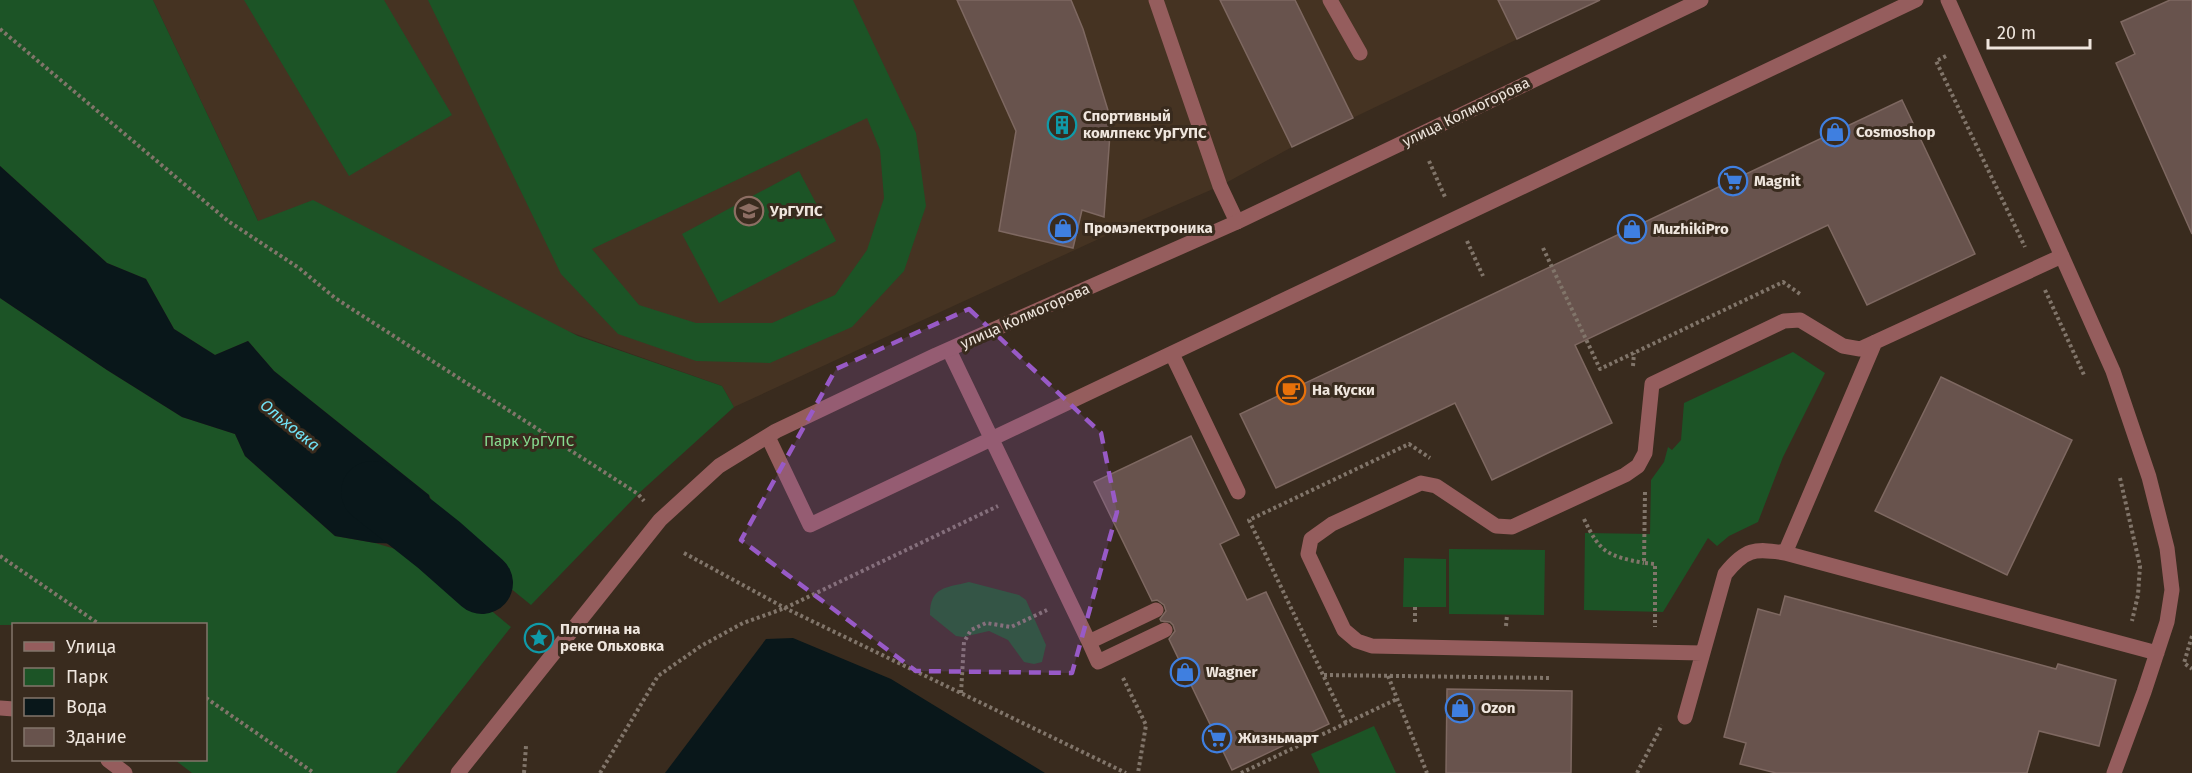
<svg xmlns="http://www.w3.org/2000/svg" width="2192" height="773" viewBox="0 0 2192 773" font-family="'Fira Sans',sans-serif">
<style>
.built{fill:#453322}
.green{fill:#1c5426;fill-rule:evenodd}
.water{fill:#09171a}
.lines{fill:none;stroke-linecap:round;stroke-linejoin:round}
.river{stroke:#09171a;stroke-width:62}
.building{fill:#68534d;stroke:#7e6861;stroke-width:1.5}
.path{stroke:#81756a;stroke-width:4;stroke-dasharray:3 3;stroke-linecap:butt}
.lane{stroke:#955d5d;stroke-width:15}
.street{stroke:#955d5d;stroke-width:15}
.marked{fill:#985ac7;fill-opacity:0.2;stroke:#985ac7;stroke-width:4.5;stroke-dasharray:12 8;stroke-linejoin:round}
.labels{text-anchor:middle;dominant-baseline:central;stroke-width:6;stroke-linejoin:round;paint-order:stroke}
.street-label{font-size:15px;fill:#efe6de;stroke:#392b1e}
.poi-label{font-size:15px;font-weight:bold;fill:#efe6de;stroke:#392b1e;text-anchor:start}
.park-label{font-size:15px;fill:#87dc90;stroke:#392b1e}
.water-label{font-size:16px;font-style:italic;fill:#72e4f8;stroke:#392b1e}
</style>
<rect width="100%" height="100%" fill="#392b1e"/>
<!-- built -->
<path class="built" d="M153,0H1599L1292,147L1220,186L1116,231L734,407L722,386L258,221Z"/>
<!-- green -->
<path class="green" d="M0,0H153L258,221L313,200L578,336L722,386L734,407L638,494L531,605L450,539L429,495L274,371L248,341L215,355L174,329L146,279L107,263L0,166Z
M244,0H384L452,115L349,176Z
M428,0H853L916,133L926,206L904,271L852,327L770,363L696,361L618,334L561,274ZM867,118L880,150L884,198L867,250L835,295L772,323H696L639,305L592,249Z
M799,171L836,241L719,303L682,234Z
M0,298L107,370L182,417L235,434L245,456L335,536L375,543L429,559L511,627L396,773H192L175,760H206V624L0,625Z
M1793,352L1825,373L1783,457L1758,522L1729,536L1717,546L1708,538L1663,612L1584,610L1585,533L1650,534L1651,480L1664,462L1668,447L1672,450L1681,440L1684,403Z
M1449,549L1545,550L1544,615L1449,614Z
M1404,558L1446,559V607H1403Z
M969,582L1019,595L1026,600L1046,645L1042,662L1034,664L1024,662L1008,640L989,631L963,637L956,636L930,615C930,586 946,588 969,582Z
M1374,726L1396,773H1320L1311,754Z"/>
<!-- water -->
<path class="water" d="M0,166L107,263L146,279L174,329L215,355L248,341L274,371L429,495L439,545L375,543L335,536L245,456L235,434L182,417L107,370L0,298Z
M793,638L891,679L1045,773H665L766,639Z"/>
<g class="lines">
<!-- river -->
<path class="river" d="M372,492L439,545L482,583"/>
</g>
<!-- building -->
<path class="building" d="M957,0H1071L1083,29L1111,120L1104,217L1082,210L1073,248L999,231L1016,131Z
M1220,0H1295L1353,118L1292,147Z
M1498,0H1600L1517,39Z
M2170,0H2192V234L2116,63L2135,54L2121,22Z
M1902,100L1975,254L1867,305L1828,225L1575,345L1612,423L1550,452L1492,480L1455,403L1276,488L1240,414Z
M1941,377L2072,440L2007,575L1875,511Z
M1191,436L1239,535L1220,544L1247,600L1266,592L1329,724L1232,770L1169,639L1175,631L1173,625L1170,622L1161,621L1160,619L1166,611L1164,605L1157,600L1152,601L1094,482Z
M1785,596L2056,669L2058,664L2116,680L2099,746L2039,731L2027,773H1776L1740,764L1746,743L1724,737L1758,609L1780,615Z
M1447,689L1572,691L1571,773H1446Z"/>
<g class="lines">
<!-- path -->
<path class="path" d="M0,29L228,221L299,268L335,298L638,494L644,501
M1946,56L1936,61L2025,247
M1429,161L1445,197
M1467,241L1483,276
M1543,248L1600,369L1783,282L1800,294
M2045,290L2084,375
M1633,366L1634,353
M2120,478L2140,566L2138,595L2132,621
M1645,492L1644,563L1655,564V627
M1584,519C1600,553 1608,556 1644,563
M684,553L785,608L1126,773
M0,556L99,624
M1415,622V607
M1506,626L1507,615
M2192,636L2184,663L2192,669
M1324,675L1551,678
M1388,676L1427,773
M1123,678L1146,725L1138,773
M961,693L964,642L971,630L986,623L1011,627L1047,610
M206,698L314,773
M1346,723L1249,520L1409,444L1430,458
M524,773L526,746
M600,773L658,676L701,646L743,623L785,608L998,506
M1241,773L1397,699
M1637,773L1662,725"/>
<!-- lane -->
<path class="lane" d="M1156,0L1220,186L1237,222
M1330,0L1360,53
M1948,0L2113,371L2149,477L2167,548L2172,590L2167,622L2144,692L2114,773
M949,350L1089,642L1156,610
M1172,354L1238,492
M768,437L810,525L1916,0
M1785,553L1875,342
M1089,642L1098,662L1165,630
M1702,653L1372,646L1357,641L1344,630L1308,554L1311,539L1332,524L1421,483L1436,486L1496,526L1512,527L1625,475L1638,466L1645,453L1652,384L1784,321L1800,320L1843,346L1860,349L2062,256
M0,708L14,709
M1685,717L1725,574C1745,549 1754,548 1785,553L2157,653
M108,760L125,773"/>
<!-- street -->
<path class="street" d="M458,773L660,520L719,466L776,431L936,355L1237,222L1701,0"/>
</g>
<!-- marked area -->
<path class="marked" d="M969,309L1101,433L1117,512L1072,673L916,671L741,540L836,369Z"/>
<!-- icons -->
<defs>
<g id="building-ring" transform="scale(1.5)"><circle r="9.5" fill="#392b1e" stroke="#0f9aa8" stroke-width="1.5"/><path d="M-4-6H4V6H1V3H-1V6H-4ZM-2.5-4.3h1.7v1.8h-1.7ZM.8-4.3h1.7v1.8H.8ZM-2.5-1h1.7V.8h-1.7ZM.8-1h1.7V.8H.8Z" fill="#0f9aa8"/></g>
<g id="shop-ring" transform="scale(1.5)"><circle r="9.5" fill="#392b1e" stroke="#3f7fe0" stroke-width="1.5"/><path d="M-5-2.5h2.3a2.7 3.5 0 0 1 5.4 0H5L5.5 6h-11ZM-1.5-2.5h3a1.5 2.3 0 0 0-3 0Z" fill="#3f7fe0"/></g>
<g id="supermarket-ring" transform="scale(1.5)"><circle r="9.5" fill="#392b1e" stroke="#3f7fe0" stroke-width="1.5"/><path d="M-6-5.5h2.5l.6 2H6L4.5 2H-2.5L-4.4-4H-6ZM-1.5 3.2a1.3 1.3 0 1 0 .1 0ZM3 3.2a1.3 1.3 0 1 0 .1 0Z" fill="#3f7fe0"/></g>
<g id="university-ring" transform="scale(1.5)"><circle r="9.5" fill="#392b1e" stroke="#8d6e63" stroke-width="1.5"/><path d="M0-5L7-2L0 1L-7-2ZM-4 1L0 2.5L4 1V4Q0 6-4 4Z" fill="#8d6e63"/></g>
<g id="cafe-ring" transform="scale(1.5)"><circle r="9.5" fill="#392b1e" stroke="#e8710a" stroke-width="1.5"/><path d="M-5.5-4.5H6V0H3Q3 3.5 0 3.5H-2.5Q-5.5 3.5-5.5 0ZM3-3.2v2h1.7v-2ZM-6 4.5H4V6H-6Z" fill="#e8710a"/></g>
<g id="sight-ring" transform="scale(1.5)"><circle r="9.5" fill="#392b1e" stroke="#0f9aa8" stroke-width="1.5"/><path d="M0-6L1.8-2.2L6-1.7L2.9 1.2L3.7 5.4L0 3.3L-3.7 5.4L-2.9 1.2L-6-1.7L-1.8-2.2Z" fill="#0f9aa8"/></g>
</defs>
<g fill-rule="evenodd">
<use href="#building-ring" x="1062" y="125"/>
<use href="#shop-ring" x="1835" y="132"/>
<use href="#supermarket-ring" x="1733" y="181"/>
<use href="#university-ring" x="749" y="211"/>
<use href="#shop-ring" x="1063" y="228"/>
<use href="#shop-ring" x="1632" y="229"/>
<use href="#cafe-ring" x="1291" y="390"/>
<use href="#sight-ring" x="539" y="638"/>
<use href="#shop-ring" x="1185" y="672"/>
<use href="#shop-ring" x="1460" y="708"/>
<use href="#supermarket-ring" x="1217" y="738"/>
</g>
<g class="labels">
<!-- street labels -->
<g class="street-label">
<text transform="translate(1466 112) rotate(-26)">улица Колмогорова</text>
<text transform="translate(1025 316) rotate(-24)">улица Колмогорова</text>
</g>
<!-- poi labels -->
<g class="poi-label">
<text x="1083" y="116">Спортивный<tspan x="1083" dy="17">комлпекс УрГУПС</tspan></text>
<text x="1856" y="132">Cosmoshop</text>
<text x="1754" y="181">Magnit</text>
<text x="770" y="211">УрГУПС</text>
<text x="1084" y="228">Промэлектроника</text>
<text x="1653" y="229">MuzhikiPro</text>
<text x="1312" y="390">На Куски</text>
<text x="560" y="629">Плотина на<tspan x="560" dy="17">реке Ольховка</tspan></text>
<text x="1206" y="672">Wagner</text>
<text x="1481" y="708">Ozon</text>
<text x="1238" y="738">Жизньмарт</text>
</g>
<!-- park labels -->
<g class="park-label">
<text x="529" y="441">Парк УрГУПС</text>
</g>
<!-- water labels -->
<g class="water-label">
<text transform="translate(290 425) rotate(39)">Ольховка</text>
</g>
</g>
<!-- legend -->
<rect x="12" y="623" width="195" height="138" fill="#392b1e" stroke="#82766b" stroke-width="1.5"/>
<rect x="24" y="642" width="30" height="9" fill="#955d5d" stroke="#82766b" stroke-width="1.5"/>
<text x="66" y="653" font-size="18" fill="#efe6de">Улица</text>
<rect x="24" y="668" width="30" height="18" fill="#1c5426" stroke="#82766b" stroke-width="1.5"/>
<text x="66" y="683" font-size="18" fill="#efe6de">Парк</text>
<rect x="24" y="698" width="30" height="18" fill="#09171a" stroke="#82766b" stroke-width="1.5"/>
<text x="66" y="713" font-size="18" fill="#efe6de">Вода</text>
<rect x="24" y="728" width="30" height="18" fill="#68534d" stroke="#82766b" stroke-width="1.5"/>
<text x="66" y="743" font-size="18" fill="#efe6de">Здание</text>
<!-- scale -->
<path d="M1988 39v9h102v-9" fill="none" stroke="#efe6de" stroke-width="3"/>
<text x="1997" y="39" font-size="18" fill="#efe6de" stroke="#392b1e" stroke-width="4.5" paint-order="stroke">20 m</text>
</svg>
